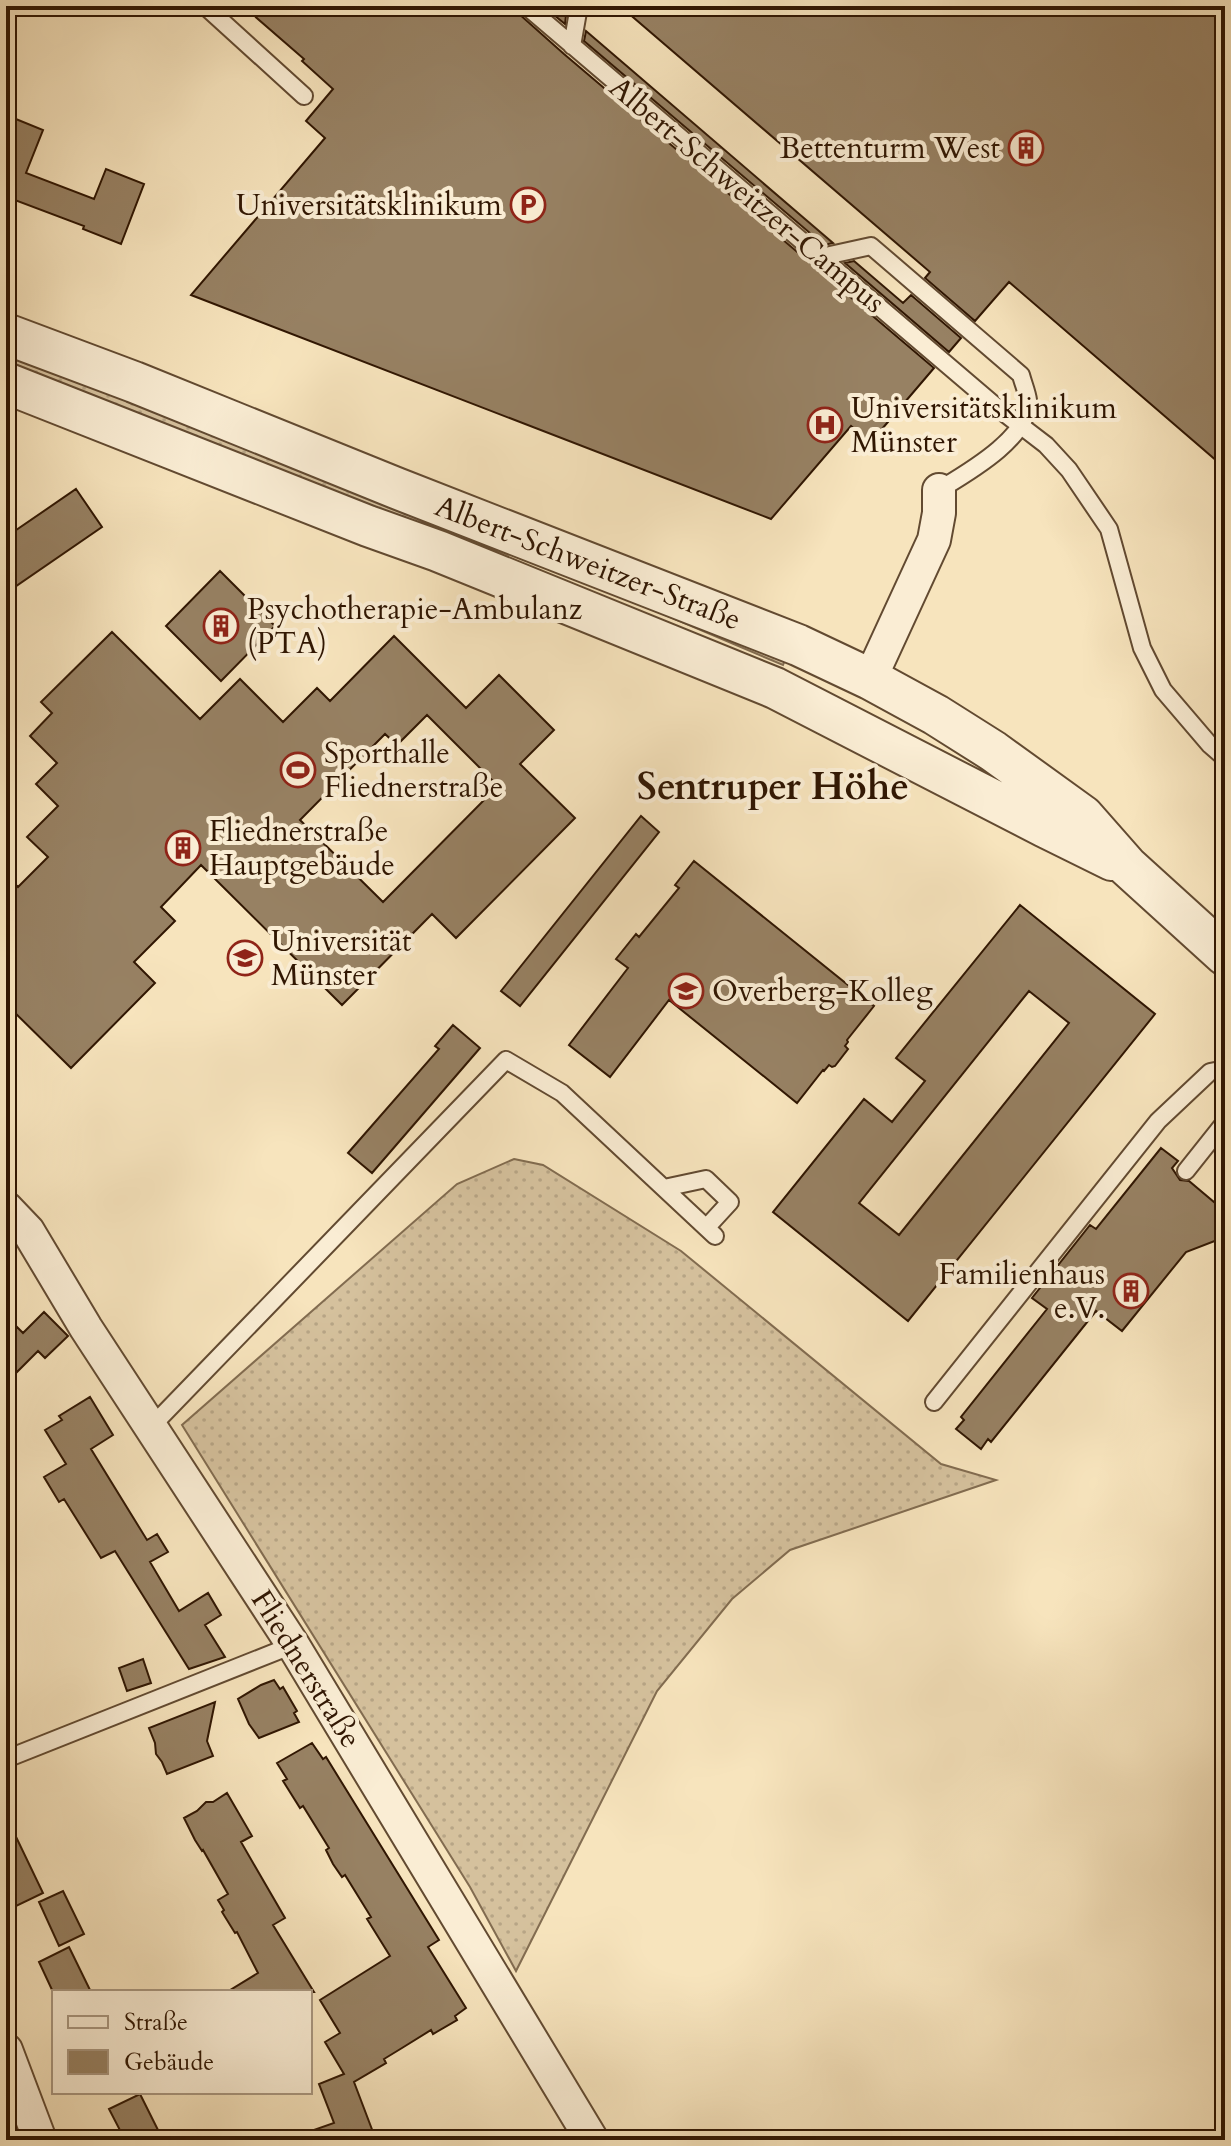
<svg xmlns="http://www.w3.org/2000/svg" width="1231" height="2146" viewBox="0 0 1231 2146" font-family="Cardo,serif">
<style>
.grass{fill:url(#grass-dots);stroke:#826c50;stroke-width:2}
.building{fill:#978163;stroke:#301602;stroke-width:2;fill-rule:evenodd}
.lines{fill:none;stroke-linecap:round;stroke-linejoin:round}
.service-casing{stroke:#624a31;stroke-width:20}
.minor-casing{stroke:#624a31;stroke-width:36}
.tertiary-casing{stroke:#624a31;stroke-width:44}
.service{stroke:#faedd4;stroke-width:16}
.minor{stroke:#faedd4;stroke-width:32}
.tertiary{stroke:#faedd4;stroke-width:40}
.labels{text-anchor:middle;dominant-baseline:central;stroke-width:8;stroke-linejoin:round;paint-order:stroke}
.poi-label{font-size:30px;fill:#301602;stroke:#faedd4;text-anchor:start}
.street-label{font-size:30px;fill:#301602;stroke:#faedd4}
.district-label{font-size:38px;font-weight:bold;fill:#301602;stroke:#faedd4}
</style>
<defs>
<pattern id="grass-dots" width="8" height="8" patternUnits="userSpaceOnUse" patternTransform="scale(2)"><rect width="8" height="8" fill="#d5c19d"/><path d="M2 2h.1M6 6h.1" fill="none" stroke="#b7a586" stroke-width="1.8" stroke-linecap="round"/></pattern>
</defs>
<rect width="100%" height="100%" fill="#f7e4bd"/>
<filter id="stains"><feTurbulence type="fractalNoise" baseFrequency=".0025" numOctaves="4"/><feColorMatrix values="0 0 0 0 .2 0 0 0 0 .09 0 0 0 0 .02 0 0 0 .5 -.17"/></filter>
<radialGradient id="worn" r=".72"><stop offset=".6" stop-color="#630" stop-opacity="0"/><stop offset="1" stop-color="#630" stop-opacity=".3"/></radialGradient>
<!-- grass -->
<path class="grass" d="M6,347L787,655L783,665L524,555L466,537L393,521L6,371Z
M514,1159L543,1165L681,1251L941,1464L996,1480L790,1550L732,1599L657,1691L516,1971L470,1887L182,1425L457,1184Z"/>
<!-- building -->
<path class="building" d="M243,6H515L519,14L564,54L934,368L870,443L851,426L771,519L191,295L325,138L306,121L333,89L302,61L304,59Z
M543,6H556L566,15L565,24Z
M620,6H1203L1225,25V468L1009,282L975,321L925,278L930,272Z
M586,31L805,219L833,243L824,245L584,41Z
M6,115L43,130L26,173L94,199L106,169L144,184L121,244L83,229L84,226L15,200L8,220L6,219Z
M854,261L903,303L911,295L961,338L949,352L845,263Z
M76,489L102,527L6,593V537Z
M220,571L275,626L221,681L166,626Z
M112,632L200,719L240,679L283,722L317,688L330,701L394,636L466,708L499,675L554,730L520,764L575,818L456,938L432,914L342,1005L201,865L161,907L175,921L134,962L155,983L71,1068L6,1004V875L18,887L48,857L27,837L58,806L36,784L57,763L30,736L52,713L41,702ZM427,715L498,786L383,902L300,820L385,734L397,745Z
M641,816L659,832L520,1006L501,991Z
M694,861L874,1006L847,1040L848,1042L845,1046L848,1049L835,1066L832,1067L829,1065L824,1071L823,1070L797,1103L669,1000L610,1077L569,1045L628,968L616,959L636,934L639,937L679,888L675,885Z
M1020,905L1155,1014L908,1321L773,1212L864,1099L892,1122L925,1081L896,1058ZM1029,991L1069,1023L899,1235L859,1203Z
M453,1025L480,1048L372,1173L348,1153L439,1049L435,1046Z
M1161,1148L1178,1161L1172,1168L1180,1180L1189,1181L1214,1202L1225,1197V1237L1186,1252L1122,1331L1096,1311L991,1442L988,1439L981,1449L956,1429L964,1420L961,1417L1047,1309L1032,1298L1090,1225L1096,1229Z
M44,1312L68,1336L45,1358L38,1351L17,1372L6,1361V1339L17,1327L23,1333Z
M90,1397L113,1435L91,1449L147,1540L157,1534L168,1552L150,1562L179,1611L208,1593L221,1615L205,1625L225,1657L189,1669L115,1551L101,1558L64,1499L59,1502L44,1477L66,1464L45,1430L62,1420L59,1416Z
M143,1659L151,1683L127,1691L119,1668Z
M274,1680L280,1689L283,1687L297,1711L294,1713L299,1722L259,1738L249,1724L238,1699L261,1685Z
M215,1702L207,1741L213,1756L167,1774L162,1762L156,1754L155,1743L149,1728Z
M312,1743L323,1759L326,1757L439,1940L428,1947L466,2008L455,2016L457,2020L433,2034L431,2030L402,2048L384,2059L386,2063L354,2082L376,2140H294V2137L334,2123L319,2084L344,2074L325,2042L340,2033L320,2000L390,1956L367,1919L371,1917L345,1875L342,1877L333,1864L326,1850L329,1848L303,1806L300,1808L283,1781L287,1779L277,1763Z
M227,1793L252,1836L241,1842L285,1918L273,1925L314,1992H227L258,1973L237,1932L235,1933L222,1912L224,1910L218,1900L228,1894L203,1850L202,1851L195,1840L184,1818L197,1811L206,1802H213Z
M6,1816L43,1893L12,1908L6,1895Z
M63,1891L84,1934L59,1946L39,1902Z
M69,1947L91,1992H53L39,1962Z
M140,2094L163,2140H125L109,2109Z"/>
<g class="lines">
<!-- service casing -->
<g class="service-casing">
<path id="service" d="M205,6L304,96
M526,6L999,409L1046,445L1069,470L1109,529L1142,648L1163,690L1210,745L1225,758
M572,46L579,6
M821,257L871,246L1021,375C1023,383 1027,392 1028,400C1031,437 967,473 939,490
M1186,1171L1225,1122
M664,1188L706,1179L730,1202L707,1227
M934,1402L1158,1121L1210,1072L1225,1069
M151,1427L506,1060L562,1093L715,1236
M6,1759L293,1645"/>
</g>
<!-- minor casing -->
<g class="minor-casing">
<path id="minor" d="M870,679L934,540L939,513V490
M6,1208L28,1231L86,1328L293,1645L592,2140
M6,2050L40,2140"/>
</g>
<!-- tertiary casing -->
<g class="tertiary-casing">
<path id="tertiary" d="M6,334L134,382L396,488L798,645L870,679L936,715L993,751L1083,816L1127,866L1225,955
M6,383L368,526L438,551L775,688L1045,827L1112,860"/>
</g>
<!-- service -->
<use href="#service" class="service"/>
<!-- minor -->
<use href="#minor" class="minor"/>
<!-- tertiary -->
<use href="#tertiary" class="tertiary"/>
</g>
<!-- icons -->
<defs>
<g id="building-ring" transform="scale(1.8)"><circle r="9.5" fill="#faedd4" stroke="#8f2418" stroke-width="1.5"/><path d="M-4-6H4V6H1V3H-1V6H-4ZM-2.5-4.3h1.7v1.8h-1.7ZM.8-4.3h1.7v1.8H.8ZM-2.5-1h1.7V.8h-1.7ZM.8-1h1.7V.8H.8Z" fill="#8f2418"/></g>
<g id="parking-ring" transform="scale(1.8)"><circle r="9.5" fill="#faedd4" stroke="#8f2418" stroke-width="1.5"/><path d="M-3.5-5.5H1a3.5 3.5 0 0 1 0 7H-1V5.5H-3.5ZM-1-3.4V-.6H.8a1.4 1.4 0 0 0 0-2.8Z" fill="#8f2418"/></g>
<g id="hospital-ring" transform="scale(1.8)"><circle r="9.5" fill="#faedd4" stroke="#8f2418" stroke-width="1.5"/><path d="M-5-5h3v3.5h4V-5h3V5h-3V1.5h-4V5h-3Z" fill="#8f2418"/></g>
<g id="stadium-ring" transform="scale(1.8)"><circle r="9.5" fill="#faedd4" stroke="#8f2418" stroke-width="1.5"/><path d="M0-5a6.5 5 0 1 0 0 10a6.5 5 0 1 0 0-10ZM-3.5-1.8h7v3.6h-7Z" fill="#8f2418"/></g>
<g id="university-ring" transform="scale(1.8)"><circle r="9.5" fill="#faedd4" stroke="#8f2418" stroke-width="1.5"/><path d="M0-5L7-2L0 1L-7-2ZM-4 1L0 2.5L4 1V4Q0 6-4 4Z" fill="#8f2418"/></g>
<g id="school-ring" transform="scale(1.8)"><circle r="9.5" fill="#faedd4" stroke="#8f2418" stroke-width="1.5"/><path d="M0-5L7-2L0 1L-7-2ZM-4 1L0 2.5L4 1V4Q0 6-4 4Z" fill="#8f2418"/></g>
</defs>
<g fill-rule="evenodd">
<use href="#building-ring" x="1026" y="148"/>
<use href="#parking-ring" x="528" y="205"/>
<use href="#hospital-ring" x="825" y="425"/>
<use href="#building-ring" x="221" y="626"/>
<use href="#stadium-ring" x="298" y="770"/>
<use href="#building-ring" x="183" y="848"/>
<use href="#university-ring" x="245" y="958"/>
<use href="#school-ring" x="686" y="991"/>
<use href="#building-ring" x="1131" y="1291"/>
</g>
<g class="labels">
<!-- poi labels -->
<g class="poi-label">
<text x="1000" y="148" text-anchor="end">Bettenturm West</text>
<text x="502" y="205" text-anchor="end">Universitätsklinikum</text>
<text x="851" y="408">Universitätsklinikum<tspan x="851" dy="34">Münster</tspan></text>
<text x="247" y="609">Psychotherapie-Ambulanz<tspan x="247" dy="34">(PTA)</tspan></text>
<text x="324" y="753">Sporthalle<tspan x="324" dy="34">Fliednerstraße</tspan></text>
<text x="209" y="831">Fliednerstraße<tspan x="209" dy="34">Hauptgebäude</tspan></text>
<text x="271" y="941">Universität<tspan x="271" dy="34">Münster</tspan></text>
<text x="712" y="991">Overberg-Kolleg</text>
<text x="1105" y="1274" text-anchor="end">Familienhaus<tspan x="1105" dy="34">e.V.</tspan></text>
</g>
<!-- street labels -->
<g class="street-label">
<text transform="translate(747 195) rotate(40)">Albert-Schweitzer-Campus</text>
<text transform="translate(588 563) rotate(21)">Albert-Schweitzer-Straße</text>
<text transform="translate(306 1669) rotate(58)">Fliednerstraße</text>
</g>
<!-- district labels -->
<g class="district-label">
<text x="773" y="787">Sentruper Höhe</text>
</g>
</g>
<!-- margin -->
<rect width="1231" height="2146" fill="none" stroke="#f7e4bd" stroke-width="32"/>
<rect x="8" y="8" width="1215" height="2130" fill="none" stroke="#301602" stroke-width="4"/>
<rect x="16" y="16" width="1199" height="2114" fill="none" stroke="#301602" stroke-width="2"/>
<!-- legend -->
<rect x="52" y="1990" width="260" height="104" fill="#faedd4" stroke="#a99780" stroke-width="2"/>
<rect x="68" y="2016" width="40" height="12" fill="#faedd4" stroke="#a99780" stroke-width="2"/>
<text x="124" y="2030" font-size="24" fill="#301602">Straße</text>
<rect x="68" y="2050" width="40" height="24" fill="#978163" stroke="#a99780" stroke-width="2"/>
<text x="124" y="2070" font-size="24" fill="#301602">Gebäude</text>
<rect width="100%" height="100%" filter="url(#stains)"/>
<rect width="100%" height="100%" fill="url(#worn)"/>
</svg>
